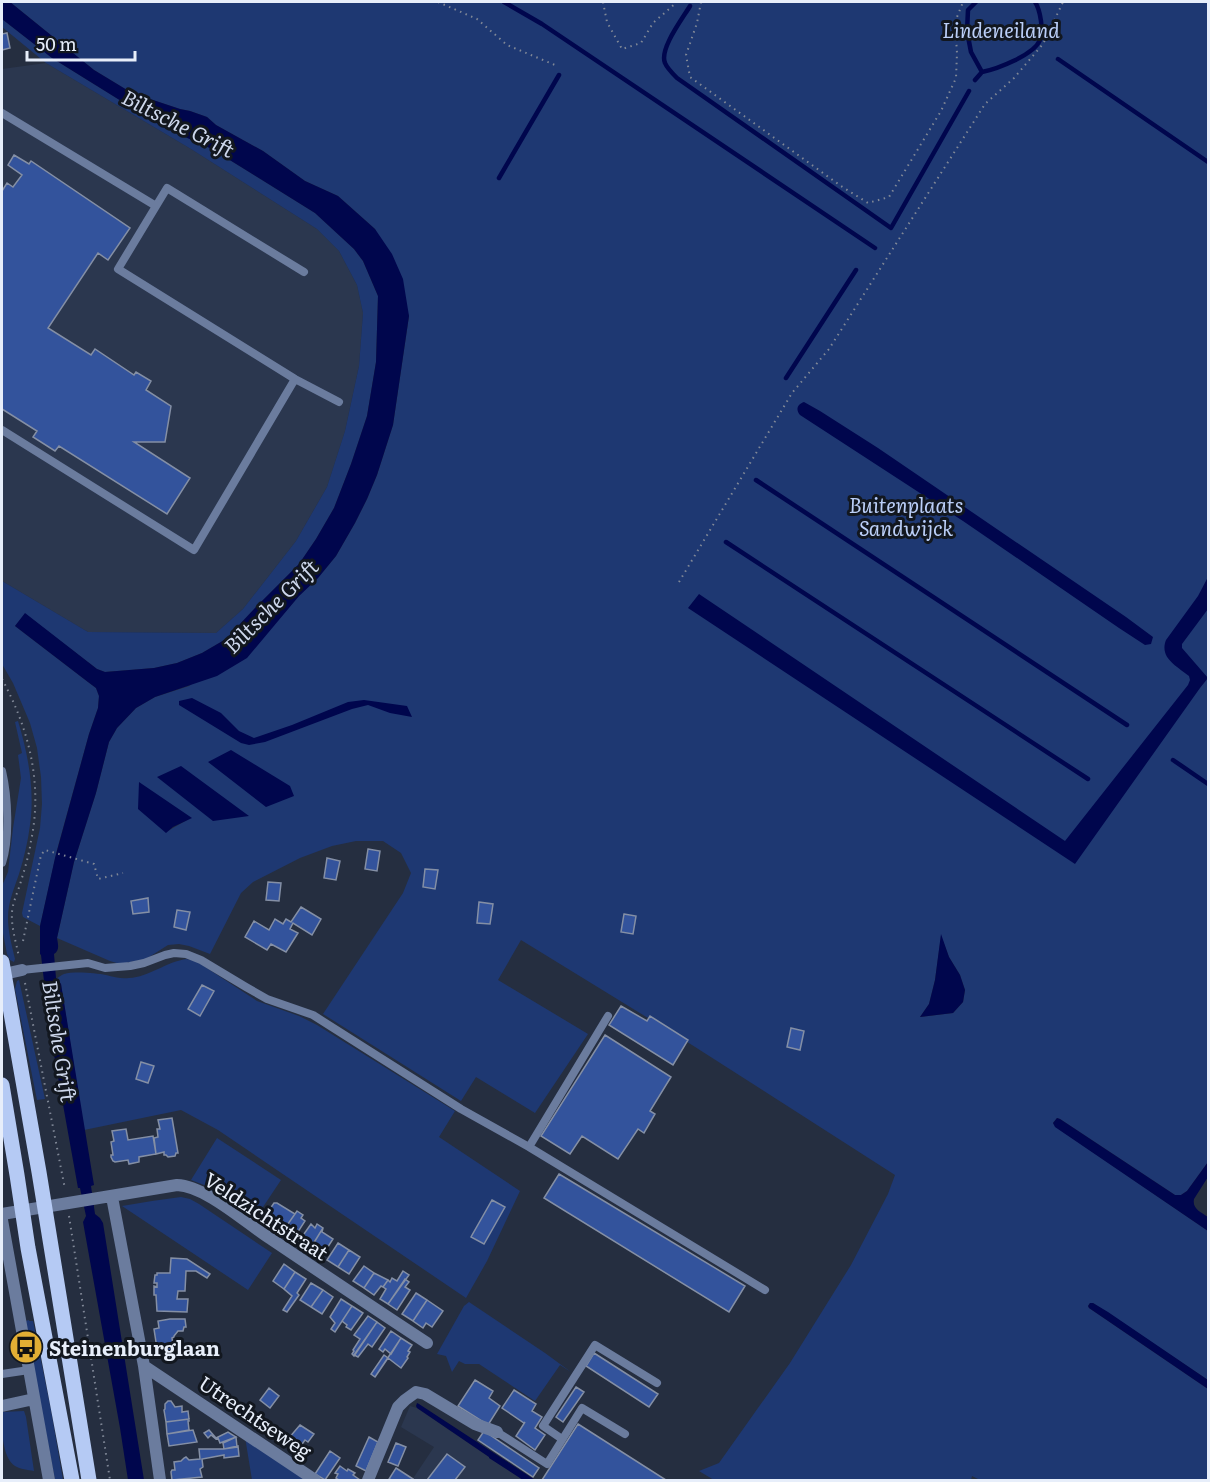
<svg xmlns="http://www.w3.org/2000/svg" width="1210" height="1482" viewBox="0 0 1210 1482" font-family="Literata,serif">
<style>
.built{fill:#2b374f}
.green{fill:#1e3872;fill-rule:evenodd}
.water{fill:#00064d}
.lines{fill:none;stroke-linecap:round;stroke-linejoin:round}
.stream{stroke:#00064d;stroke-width:4.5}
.building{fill:#33539c;stroke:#848fa5;stroke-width:1.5}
.path{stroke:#808897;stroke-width:2;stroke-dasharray:1.5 4.5;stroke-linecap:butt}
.service{stroke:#6b7c9e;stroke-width:8}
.minor{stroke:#6b7c9e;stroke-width:12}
.primary{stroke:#b5caf4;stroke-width:15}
.labels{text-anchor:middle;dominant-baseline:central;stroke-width:6;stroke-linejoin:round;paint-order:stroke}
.park-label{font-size:20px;font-style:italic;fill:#bbcff8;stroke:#12171f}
.street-label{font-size:20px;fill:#e7eefa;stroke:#12171f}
.poi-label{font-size:20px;font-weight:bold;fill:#e7eefa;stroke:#12171f;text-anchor:start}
.water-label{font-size:21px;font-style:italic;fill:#cdd7ec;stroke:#12171f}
</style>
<rect width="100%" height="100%" fill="#252e40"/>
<!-- built -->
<path class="built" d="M46,63L191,149L317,229L339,251L357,285L363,313L359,366L345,431L327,487L296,541L243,609L216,633L88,632L2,581V69Z
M410,1406L417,1408L523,1480H412L434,1447L401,1427Z"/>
<!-- green -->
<path class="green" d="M10,2H1208V1162L1187,1191L1181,1195H1175L1060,1119L1057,1118L1053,1123L1056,1127L1208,1231V1380L1093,1303H1090L1088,1306L1089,1308L1208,1389V1480H980L972,1476L971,1480H972H714L699,1471L719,1463L790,1363L851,1265L888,1194L895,1175L692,1045L521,940L498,980L588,1034L535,1113L476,1077L461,1101L323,1014L403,893L411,873L401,853L383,841H356L332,846L300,858L253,882L241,893L210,954L189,946L179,944L168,945L146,959L120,964L110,961L57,938L74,862L96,793L109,742L117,728L136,708L155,697L189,686L277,621L299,596L318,578L336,556L355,523L367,499L377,475L393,425L409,316L375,229L338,196L305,181L263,151L216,125L207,117L190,111L180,109L150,99L127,90L94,70ZM139,783L187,820L166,832L140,787ZM941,936L949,957L960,975L965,990L963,1002L953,1013L920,1017L929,1004L935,980Z
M2,19L52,58L163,127L212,149L315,213L354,249L363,261L378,296L376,362L367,416L351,464L334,508L316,539L299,564L255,608L226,639L202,653L177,663L154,668L105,672L97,669L25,614L15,626L88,682L96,688L99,696L98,708L89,734L57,850L40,926L23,917L22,913L40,828L42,804L41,777L37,748L30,723L13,683L2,664V581L88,632L216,633L243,609L296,541L327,487L345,431L359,366L363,313L357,285L339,251L317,229L191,149L46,63L2,27Z
M18,721C28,754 35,790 30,825C28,841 24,858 19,874C14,889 8,902 8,918C8,932 12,946 15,959L14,962L10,960L7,954L2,928V886L8,872L13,828L21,778L18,755L22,753L15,722Z
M186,959L196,961L257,1001L299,1016L317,1025L455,1111L439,1137L520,1191L487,1261L466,1298L218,1130L181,1110L84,1130L61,984L56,979C59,977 61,975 64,974C74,971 96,973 106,975C114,977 121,979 129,978C149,977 166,962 186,959Z
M19,980L45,1099L37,1100L15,989L17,981Z
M217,1138L281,1180L255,1219L204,1185L191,1180Z
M181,1197L190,1199L199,1204L272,1253L248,1290L122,1206L152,1201Z
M469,1302L545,1353L571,1372L560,1365L535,1401L479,1364H465L459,1361L452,1372L446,1356L437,1354L464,1306Z
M29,1320V1321H33L51,1410L63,1480H55L25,1321Z
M24,1411L26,1417L34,1471C28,1470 20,1469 15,1466C2,1458 1,1426 2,1412Z
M245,1437L309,1480H252Z"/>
<!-- water -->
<path class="water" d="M2,2H10L94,70L127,90L150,99L180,109L190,111L207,117L216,125L263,151L305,181L338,196L375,229L392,254L403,279L409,316L393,425L377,475L367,499L355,523L336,556L318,578L299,596L247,658L217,676L155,697L136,708L117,728L109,742L96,793L74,862L57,938C58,944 60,950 54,954L56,978L61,984L94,1185L91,1186L95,1214L100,1218L103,1223L144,1480H128L120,1428L83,1222L86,1216L80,1188H78L42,988L44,981L41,955L40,954V926L55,858L89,734L98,708L99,696L96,688L88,682L15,626L25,613L97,669L105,672L154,668L177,663L202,653L226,639L255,608L299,564L316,539L334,508L351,464L367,416L376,362L378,296L363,261L354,249L315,213L212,149L163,127L52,58L2,19Z
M804,402L820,411L878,448L1126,617L1153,637L1151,644L1145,645L1119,628L963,521L800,415C795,409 798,404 804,402Z
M1208,577V609L1182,644V648L1208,678L1200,688L1075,864L688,608L699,594L1065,841L1188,685L1190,680L1189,676C1177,666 1159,658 1166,640L1198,596Z
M192,698L221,713L239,731L254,738L292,725L348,702L364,700L407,706L412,717L390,713L368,705L352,709L265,742L249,745L241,743L179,705V701Z
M231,750L290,786L294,796L266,807L208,762Z
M181,766L249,816L213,821L157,777Z
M139,782L192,818L173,827L166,833L138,809Z
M941,934L949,957L960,975L965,990L963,1002L953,1013L920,1017L929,1004L935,980Z
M1057,1118L1060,1119L1175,1195H1181L1187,1191L1208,1162V1177L1194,1199C1192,1209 1201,1212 1208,1217V1231L1055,1127L1053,1123Z
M1090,1303H1093L1108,1312L1208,1380V1389L1089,1308L1088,1306Z
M417,1403L419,1404L535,1480H523L489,1458V1457L417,1408L416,1406Z"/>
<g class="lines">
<!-- stream -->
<path class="stream" d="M504,2L542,24L875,248
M690,6C683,18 659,49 665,63C667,68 673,74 677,78L891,228L969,91
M1058,59L1208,162
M982,72C997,69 1034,55 1040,40C1044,31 1040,9 1035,2
M975,80L982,72L971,52L967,31L968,10L976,2
M499,178L559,75
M786,378L856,270
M756,480L1127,725
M726,542L1088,779
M1173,760L1208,784"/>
</g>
<!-- building -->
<path class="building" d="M7,33L10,48L2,50V34Z
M14,155L29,164L31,161L130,228L108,260L98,253L48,328L91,355L95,349L134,375L136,372L151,381L146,390L171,406L165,442H134L190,478L167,514L59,446L55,451L33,437L37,431L2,409V191L7,183L13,187L22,175L8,165Z
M368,849L380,851L377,871L365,869Z
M327,858L340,861L336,880L324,878Z
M425,869L438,870L435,889L423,887Z
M268,882L281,883L279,901L266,900Z
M148,898L149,912L133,914L131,901Z
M479,902L493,904L490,924L477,923Z
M301,907L321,919L312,935L293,923L290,929L298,933L286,952L271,944L267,950L245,937L254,921L269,930L275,919L283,924L286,919L291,922Z
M177,910L190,912L186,930L174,927Z
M624,914L636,916L633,934L621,932Z
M202,985L214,991L200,1016L188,1009Z
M621,1006L647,1021L650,1016L688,1040L673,1065L609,1025Z
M791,1028L804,1031L800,1050L787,1047Z
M605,1035L671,1077L650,1111L655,1114L644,1133L638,1129L618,1159L582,1136L570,1154L541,1136Z
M141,1062L154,1066L148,1083L136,1079Z
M172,1118L178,1153H176L175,1156L168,1157L166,1155H164V1152L156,1154L154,1138L158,1137L157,1129H160L158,1120Z
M126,1129L128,1140L153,1136L156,1154L139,1157V1162L129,1164L128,1160L115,1162L113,1161L111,1157V1155H113L111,1142L114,1141L112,1131Z
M559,1174L745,1286L729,1312L544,1198Z
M492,1200L505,1207L484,1244L471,1237Z
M274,1203H277L295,1214L283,1231L272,1223L274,1221L265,1216Z
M297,1211L303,1215L301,1218L305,1221L294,1238L283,1231Z
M311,1224L315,1228L317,1224L323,1228L310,1249L299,1241Z
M323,1228L322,1232L333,1239L322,1256L310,1249Z
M338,1243L349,1250L338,1267L327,1260Z
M349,1250L360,1257L349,1274L338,1267Z
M171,1258L187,1259L210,1274L207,1278L196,1271H186L185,1291H178L177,1299H188L187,1312L157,1311L156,1295H154V1286L157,1287V1283H154L155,1275H157V1273H170Z
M284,1264L295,1272L284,1289L273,1281Z
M364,1266L374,1273L364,1288L353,1281Z
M403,1271L409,1275L388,1304L380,1299L386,1289L383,1287L388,1280L390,1282L392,1278L397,1281Z
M295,1272L306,1279L297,1293L299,1295L287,1312L283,1310L292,1296L284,1289Z
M374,1273L388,1280L383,1287L381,1286L374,1295L364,1288Z
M405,1279L409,1282L405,1287L410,1290L397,1310L388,1304Z
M311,1283L323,1290L311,1307L300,1300Z
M323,1290L333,1297L322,1314L311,1307Z
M416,1293L427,1300L413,1321L402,1314Z
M341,1299L352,1306L335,1332L331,1329L335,1323L330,1317Z
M427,1300L443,1311L432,1327L426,1323L423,1328L413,1321Z
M352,1306L363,1313L351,1330L346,1327L347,1325L342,1321Z
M368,1316L377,1322L354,1356L352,1354L354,1351L353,1350L360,1339L354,1335Z
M170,1319H185L186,1327H184L183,1331H178L174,1336V1337L172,1338L174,1353H171L168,1359L164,1360L160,1355H158L154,1329L159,1328L158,1321Z
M377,1322L385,1328L372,1347L368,1344L358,1357L354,1355Z
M391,1331L401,1338L391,1354L385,1349L383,1352L379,1349Z
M401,1338L412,1345L408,1351L410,1352L407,1357L408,1358L401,1368L388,1358L375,1377Z
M594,1353L658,1394L649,1407L586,1366Z
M384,1355L388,1358L375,1377L371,1374Z
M475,1380L493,1391L489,1398L500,1406L488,1425L458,1406Z
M576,1387L584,1392L563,1422L556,1417Z
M269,1388L279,1396L270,1408L260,1400Z
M514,1390L536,1404L532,1411L542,1417L535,1428L545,1435L535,1450L516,1436L525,1422L524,1423L502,1408Z
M168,1401H171L175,1407L182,1406V1412L188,1411L189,1419L166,1422L164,1410L165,1409V1404Z
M189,1419V1421H188L189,1430L167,1434L166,1422Z
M578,1424L666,1480H542Z
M300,1425L314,1434L308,1442L305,1440L300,1447L288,1439Z
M193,1430L197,1442L169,1446L167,1434Z
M209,1430L216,1438L228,1432L236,1437L220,1443L218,1438L216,1439L211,1435L208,1438L204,1433Z
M484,1431L539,1468L533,1477L478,1440Z
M236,1437L237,1447L224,1449L223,1443Z
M369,1437L378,1442L366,1471L356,1466Z
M396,1443L406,1447L398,1466L388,1462Z
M238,1446L239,1456L224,1458V1455L202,1459L203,1467L200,1469L202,1477L172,1480L171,1472L172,1470H175L174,1462L181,1461L184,1458L186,1457L189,1460L200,1459L199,1449H224Z
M330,1451L340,1458L325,1480L315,1474Z
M447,1454L465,1467L455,1480H427Z
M340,1466L347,1471L348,1469L355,1473L353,1475L360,1480H339L336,1478L338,1474L335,1473Z
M396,1468L413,1479L412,1480H392L389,1479Z"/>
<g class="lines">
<!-- path -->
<path class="path" d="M438,2L477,19L507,45L555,65
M603,2L607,22L622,49L641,43L653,23L677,2
M701,2L697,23L686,55L690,77L841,186L868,203L889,197L941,111L956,78L957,53L955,22L963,2
M679,582L792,393L829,349L985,104L1014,78L1043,44L1063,2
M2,679C29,729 43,784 31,841C29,855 25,868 21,881C18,892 13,901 12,912C11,927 16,942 19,957
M23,941L41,855L45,850L94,864L98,879L123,873
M25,983L65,1189
M69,1216L110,1480"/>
<!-- service -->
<path class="service" d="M2,113L156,206
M304,272L167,188L118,269L295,379L339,402
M2,430L194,550L295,379
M2,771C8,797 10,838 2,863
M22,970L88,963L105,968L130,966L144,963L165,955L174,953L186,954L201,960L246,987L267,999L313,1015L461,1109L529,1147L765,1290
M529,1147L608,1016
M2,1374L29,1370
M497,1432L547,1464L582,1408L625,1434
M562,1439L543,1426L595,1345L657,1383"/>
<!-- minor -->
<path class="minor" d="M4,974L22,970
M112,1197L144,1366L160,1480
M2,1214L177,1185C206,1186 246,1223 271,1239C323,1274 375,1309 427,1343
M2,1220L49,1480
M144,1366L315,1480
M2,1406L34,1399
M368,1480L398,1407L405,1400L416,1392L425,1394L475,1424L497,1432"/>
<!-- primary -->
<path class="primary" d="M2,962L39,1172L89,1480
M2,1085L17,1175L28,1248L72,1480"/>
</g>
<!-- icons -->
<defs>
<g id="bus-disc" transform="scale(1.725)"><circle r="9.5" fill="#e2ae34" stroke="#12171f"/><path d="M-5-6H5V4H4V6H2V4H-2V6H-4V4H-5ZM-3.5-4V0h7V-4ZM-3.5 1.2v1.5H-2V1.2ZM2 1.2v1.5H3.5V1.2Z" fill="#111"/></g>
</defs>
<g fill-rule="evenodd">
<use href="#bus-disc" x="26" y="1347"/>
</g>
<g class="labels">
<!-- park labels -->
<g class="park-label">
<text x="1001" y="29">Lindeneiland</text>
<text x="906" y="504">Buitenplaats<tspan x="906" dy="23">Sandwijck</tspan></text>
</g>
<!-- street labels -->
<g class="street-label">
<text transform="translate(267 1215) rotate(33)">Veldzichtstraat</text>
<text transform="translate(256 1416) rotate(34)">Utrechtseweg</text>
</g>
<!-- poi labels -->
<g class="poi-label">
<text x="49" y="1347">Steinenburglaan</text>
</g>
<!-- water labels -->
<g class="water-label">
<text transform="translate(179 122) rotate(27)">Biltsche Grift</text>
<text transform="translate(270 605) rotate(-45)">Biltsche Grift</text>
<text transform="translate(61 1041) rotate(81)">Biltsche Grift</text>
</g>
</g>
<!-- border -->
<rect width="1210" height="1482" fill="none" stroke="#e7eefa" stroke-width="6"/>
<!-- scale -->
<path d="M27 51v9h108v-9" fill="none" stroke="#e7eefa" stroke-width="3"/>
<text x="36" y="51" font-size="18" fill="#e7eefa" stroke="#12171f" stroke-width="4.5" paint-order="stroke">50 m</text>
</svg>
